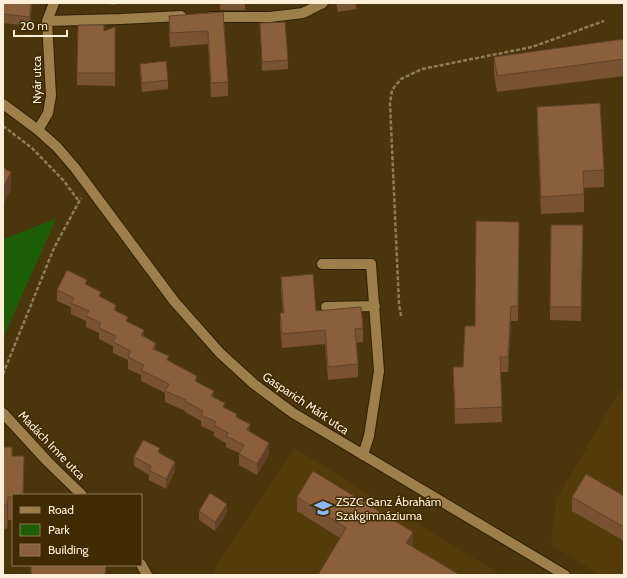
<svg xmlns="http://www.w3.org/2000/svg" width="627" height="578" viewBox="0 0 627 578" font-family="Cabin,sans-serif">
<style>
.built{fill:#543c0a}
.green{fill:#1c5e05}
.lines{fill:none;stroke-linecap:round;stroke-linejoin:round}
.street-casing{stroke:#2d1e03;stroke-width:12}
.secondary-casing{stroke:#2d1e03;stroke-width:12}
.path{stroke:#8f7c5a;stroke-width:2.5;stroke-dasharray:4 2;stroke-linecap:butt}
.street{stroke:#9d7f4b;stroke-width:10}
.secondary{stroke:#9d7f4b;stroke-width:10}
.wall{fill:#785231}
.shaded-wall{fill:#614228}
.building{fill:#8b5f39;stroke:#614228}
.labels{text-anchor:middle;dominant-baseline:central;stroke-width:3;stroke-linejoin:round;paint-order:stroke}
.street-label{font-size:12px;fill:#fdefda;stroke:#402b01}
.poi-label{font-size:12px;fill:#fdefda;stroke:#402b01;text-anchor:start}
</style>
<rect width="100%" height="100%" fill="#4b360c"/>
<!-- built -->
<path class="built" d="M624,384V575H600L551,544L556,500Z
M294,448L501,575H214L215,568Z"/>
<!-- green -->
<path class="green" d="M56,219L3,338V239Z"/>
<g class="lines">
<!-- street casing -->
<g class="street-casing">
<path id="street" d="M211,17H270L303,13L323,3
M47,21L121,19L181,16
M38,130L48,113L51,96L47,21L54,3
M322,264H371L379,371L369,436L363,455
M326,307L375,306
M3,413L48,462L82,495
M141,564L147,575"/>
</g>
<!-- secondary casing -->
<g class="secondary-casing">
<path id="secondary" d="M3,104L38,130L57,147L75,168L174,301L220,353L254,384L293,413L565,575"/>
</g>
<!-- path -->
<path class="path" d="M3,126L32,148L64,181L78,200
M401,316L399,304L390,103L392,90L401,79L422,69L532,47L604,21
M3,374L54,248L81,198"/>
<!-- street -->
<use href="#street" class="street"/>
<!-- secondary -->
<use href="#secondary" class="secondary"/>
</g>
<!-- wall -->
<path class="wall" d="M3,3H32L30,26L3,23Z
M97,3H116V5Z
M220,3H245V10H220Z
M336,3H356V9L338,12Z
M223,12L228,82V96L211,97L208,44L170,47L169,30V16Z
M260,23L288,60V69L262,71Z
M115,27V86L77,85V73L104,31Z
M624,39V76L497,92L494,73V57Z
M140,64L168,80V89L142,92L140,73Z
M537,107L604,170V187L584,188V212L541,214L537,124Z
M519,222L518,321H511L508,372H500L502,422L455,424L453,367H463L475,326Z
M583,239L581,321L550,320V307Z
M281,277L316,311L363,328V342L356,343L358,364V377L328,380L325,344L282,348L280,327V313H283L281,290Z
M87,285L144,336L156,350L169,361L197,382L225,408L237,418L250,432L269,454L257,475L239,465V453L226,447V443L214,436V432L201,426V421L185,412V411L165,402V393L141,381V375L128,369V360L113,353V346L99,339V333L86,327V321L71,314V307L57,301V290Z
M3,447L12,456L24,480L13,495V520H8L7,529H3Z
M160,454L175,471L166,489L149,480V475L134,466V457Z
M624,496V541L572,511V497Z
M297,497L413,546L340,538L297,511Z
M199,511L227,513L215,531L199,520Z"/>
<!-- shaded-wall -->
<path class="shaded-wall" d="M31,3H32L30,26V17Z
M11,172V190L3,205V188Z
M116,305V316L114,310Z
M511,306V321L508,372V357Z
M144,330V341L141,335Z
M156,343V354L153,349Z
M197,376V387L195,381Z
M214,391V402L211,396Z
M250,424V435L247,430Z
M269,443V454L257,475V464Z
M24,456V480L23,495Z
M175,462V471L166,489V479Z
M8,497V520L7,529V505Z
M227,504V513L215,531V522Z
M413,532V546L406,556V543Z"/>
<!-- building -->
<path class="building" d="M3,3H31L30,17L3,14Z
M223,12L228,82L211,83L208,31L170,33L169,16Z
M285,22L288,60L262,62L260,23Z
M78,25H104V31L115,27V73H77Z
M624,39V59L497,76L494,57Z
M166,61L168,80L142,83L140,64Z
M600,103L604,170L583,171L584,194L541,197L537,107Z
M3,168L11,172L3,188Z
M476,221L519,222L518,306H511L508,357H500L502,407L455,409L453,367H463L465,326H475Z
M551,225H583L581,307H550Z
M67,270L87,280L85,284L101,292L99,296L116,305L114,310L128,317L126,321L144,330L141,335L156,343L153,349L169,356L167,360L197,376L195,381L214,391L211,396L225,403L223,407L237,414L236,417L250,424L247,430L269,443L257,464L239,454L244,445L226,436L228,433L214,425L216,422L201,415L203,411L185,401L186,400L165,391L169,384L141,370L144,365L128,357L131,351L113,342L116,336L99,328L101,323L86,316L89,311L71,303L74,298L57,290Z
M313,274L316,311L361,307L363,328L355,329L358,364L328,367L325,330L282,334L280,313H284L281,277Z
M143,440L160,448L158,452L175,462L166,479L149,470L151,466L134,457Z
M3,447H12V456H24L23,495H13V497H8L7,505H3Z
M313,471L413,532L406,543L460,575H318L346,528L297,497Z
M586,474L624,496V527L572,497Z
M210,493L227,504L215,522L199,511Z
M31,565H106L105,575H31Z"/>
<!-- icons -->
<defs>
<g id="school-bare" transform="scale(1.38)"><path d="M0-5L7-2L0 1L-7-2ZM-4 1L0 2.5L4 1V4Q0 6-4 4Z" fill="#8eb8fd" stroke="#402b01" stroke-width="2.5" paint-order="stroke"/></g>
</defs>
<g fill-rule="evenodd">
<use href="#school-bare" x="323" y="508"/>
</g>
<g class="labels">
<!-- street labels -->
<g class="street-label">
<text transform="translate(36 80) rotate(-90)">Nyár utca</text>
<text transform="translate(306 403) rotate(34)">Gasparich Márk utca</text>
<text transform="translate(52 445) rotate(46)">Madách Imre utca</text>
</g>
<!-- poi labels -->
<g class="poi-label">
<text x="336" y="501">ZSZC Ganz Ábrahám<tspan x="336" dy="14">Szakgimnáziuma</tspan></text>
</g>
</g>
<!-- border -->
<rect width="627" height="578" fill="none" stroke="#fdefda" stroke-width="8"/>
<!-- legend -->
<rect x="12" y="494" width="130" height="72" fill="#402b01" stroke="#8c7958"/>
<rect x="20" y="507" width="20" height="6" fill="#9d7f4b" stroke="#8c7958"/>
<text x="48" y="514" font-size="12" fill="#fdefda">Road</text>
<rect x="20" y="524" width="20" height="12" fill="#1c5e05" stroke="#8c7958"/>
<text x="48" y="534" font-size="12" fill="#fdefda">Park</text>
<rect x="20" y="544" width="20" height="12" fill="#8b5f39" stroke="#8c7958"/>
<text x="48" y="554" font-size="12" fill="#fdefda">Building</text>
<!-- scale -->
<path d="M14 30v6h53v-6" fill="none" stroke="#fdefda" stroke-width="2"/>
<text x="20" y="30" font-size="12" fill="#fdefda" stroke="#402b01" stroke-width="3" paint-order="stroke">20 m</text>
</svg>
